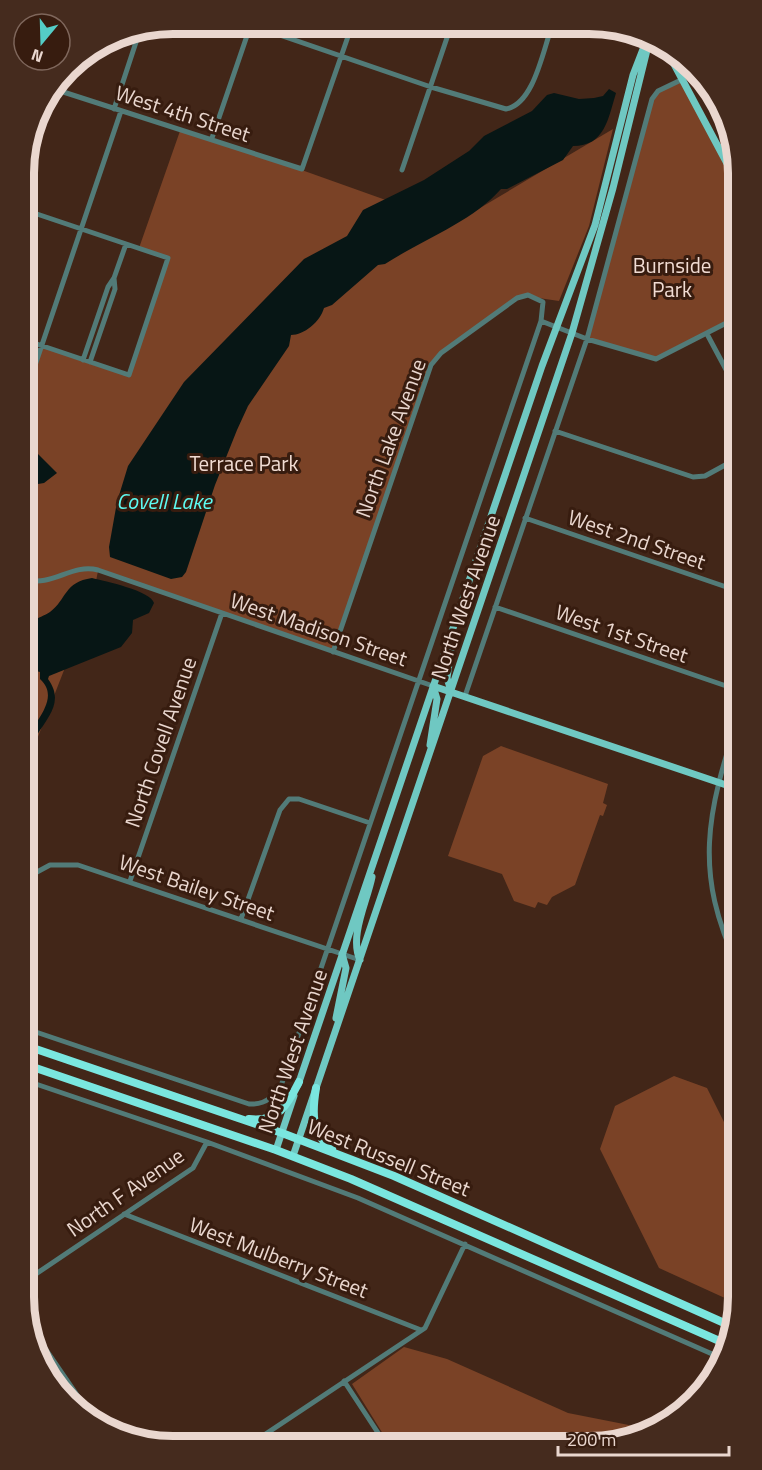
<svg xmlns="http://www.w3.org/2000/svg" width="762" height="1470" viewBox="0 0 762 1470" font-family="'Titillium Web',sans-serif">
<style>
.green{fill:#7a4226}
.water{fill:#071615}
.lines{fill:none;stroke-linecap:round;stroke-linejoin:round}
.minor{stroke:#527b78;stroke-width:5}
.major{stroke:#6fc8c2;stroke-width:7}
.highway{stroke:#7ae6df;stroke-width:8}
.labels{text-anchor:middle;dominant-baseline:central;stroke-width:6;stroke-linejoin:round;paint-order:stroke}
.street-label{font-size:21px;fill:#ead7cf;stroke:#371c0f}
.park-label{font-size:21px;fill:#f1dcd3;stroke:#371c0f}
.water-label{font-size:22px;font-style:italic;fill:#5dfaf1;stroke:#371c0f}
.rim{fill:none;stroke:#ead7cf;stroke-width:8}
</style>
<rect width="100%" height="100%" fill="#422618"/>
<!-- green -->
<path class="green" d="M683,79L738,184V317L656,359L587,339L655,93Z
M613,129L589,226L559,301L525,296L517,298L433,361L333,652L98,571L93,596L25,770V395L42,346L128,375L168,259L139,248L180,131L212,138L453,224Z
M501,746L608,784L603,803L607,805L603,816L600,815L575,885L552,897L547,905L538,902L535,908L514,901L502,874L448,856L483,756Z
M674,1076L707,1088L738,1150V1304L659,1268L600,1149L615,1106Z
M404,1347L447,1359L568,1413L649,1429L636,1438L388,1442L352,1384Z"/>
<!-- water -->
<path class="water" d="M609,89L616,93C608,119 605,146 573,146L563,160L507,189H501C472,222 422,240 385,264L378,265L332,305L324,308C320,322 304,335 291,335L289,346L248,406L237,430L215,485L186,572L182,577L171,579L110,557L109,547L117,502L128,466L184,382L304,259L347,236L363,210L424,180L469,151L484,136L532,111L547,95L554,93L579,99L594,98L603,96Z
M38,454L57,473L44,483L26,486L25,473H29L25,467Z
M92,578C105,581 151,591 154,603L149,613L133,620L132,633L121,647L49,676L48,679C64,701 49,716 37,735C31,745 28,756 25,767C25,760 23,750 25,743C32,723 62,699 40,679V672L25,668C25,653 24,634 33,622C37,617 45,616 50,612C67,599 64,582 92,578Z"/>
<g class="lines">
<!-- minor -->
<path class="minor" d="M248,24L431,87L506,109C534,104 543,50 552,26
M54,89L302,169L352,25
M114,109L140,30
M212,138L251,24
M402,170L451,26
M707,334L738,392
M25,340L129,375L168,258L25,210
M83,360L108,287L114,278L126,244
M90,362L115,289L114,278
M25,395L121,111
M555,431L693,477L705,476L738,458
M525,518L738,591
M25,579C52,588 71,563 98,570L433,686
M495,607L738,690
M333,652L431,365L441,353L517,298L528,295L543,302L541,321L587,339L656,359L738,317
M465,696L587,339L652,99L658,91L683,79
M24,879L50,865H78L360,960
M130,881L222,613
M241,919L280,810L289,799H299L370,823
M738,966C693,873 707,812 738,719
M24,1028L249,1104C265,1105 275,1097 282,1083L541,321
M24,1080L207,1142L358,1198L719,1357
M124,1214L421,1330
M24,1282L193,1168L207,1142
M29,1325L92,1417
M344,1381L384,1442
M252,1443L425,1328L465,1244"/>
<!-- major -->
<path class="major" d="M667,51L738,184
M433,686L738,789
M451,691L447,678L453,634
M430,745L437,699L433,686
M360,960C349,936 367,902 372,877
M336,1018L346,968L342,954
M298,1085L542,366L595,225L633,75L645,44
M276,1150L294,1096
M293,1156L572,333L613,188L649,42"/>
<!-- highway -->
<path class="highway" d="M24,1045L282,1133L394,1176L731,1326
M24,1064L276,1150L351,1179L724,1343
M316,1088C312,1112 311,1134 332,1149
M249,1119C278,1123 288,1104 299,1082"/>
</g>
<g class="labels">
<!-- street labels -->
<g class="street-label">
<text transform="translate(183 113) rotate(18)">West 4th Street</text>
<text transform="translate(390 438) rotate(-70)">North Lake Avenue</text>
<text transform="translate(637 539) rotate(19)">West 2nd Street</text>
<text transform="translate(465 597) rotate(-71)">North West Avenue</text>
<text transform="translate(319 629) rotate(19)">West Madison Street</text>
<text transform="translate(622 633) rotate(19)">West 1st Street</text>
<text transform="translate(160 742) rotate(-71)">North Covell Avenue</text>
<text transform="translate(197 887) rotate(19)">West Bailey Street</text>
<text transform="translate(292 1051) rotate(-71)">North West Avenue</text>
<text transform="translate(389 1157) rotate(22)">West Russell Street</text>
<text transform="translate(125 1192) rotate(-35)">North F Avenue</text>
<text transform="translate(279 1257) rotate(21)">West Mulberry Street</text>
</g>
<!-- park labels -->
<g class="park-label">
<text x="672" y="265">Burnside<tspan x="672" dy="24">Park</tspan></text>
<text x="244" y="463">Terrace Park</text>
</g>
<!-- water labels -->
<g class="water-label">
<text x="164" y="501">Covell Lake</text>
</g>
</g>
<!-- crop -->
<path d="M0 0H762V1470H0ZM173 34H589A139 139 0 0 1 728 173V1297A139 139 0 0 1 589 1436H173A139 139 0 0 1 34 1297V173A139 139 0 0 1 173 34Z" fill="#452b1e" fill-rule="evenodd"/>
<path class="rim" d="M173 34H589A139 139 0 0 1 728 173V1297A139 139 0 0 1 589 1436H173A139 139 0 0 1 34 1297V173A139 139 0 0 1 173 34Z"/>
<!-- north arrow -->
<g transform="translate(42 42) rotate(199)"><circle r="28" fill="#371c0f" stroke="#7f675c" stroke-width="1.5"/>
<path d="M0-4.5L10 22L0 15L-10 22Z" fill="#54cdc6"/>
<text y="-9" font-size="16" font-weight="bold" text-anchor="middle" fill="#ead7cf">N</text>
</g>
<!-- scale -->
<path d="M558 1446v9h171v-9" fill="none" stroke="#ead7cf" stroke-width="3"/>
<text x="567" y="1446" font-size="18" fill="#ead7cf" stroke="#371c0f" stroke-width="4.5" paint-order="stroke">200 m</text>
</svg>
